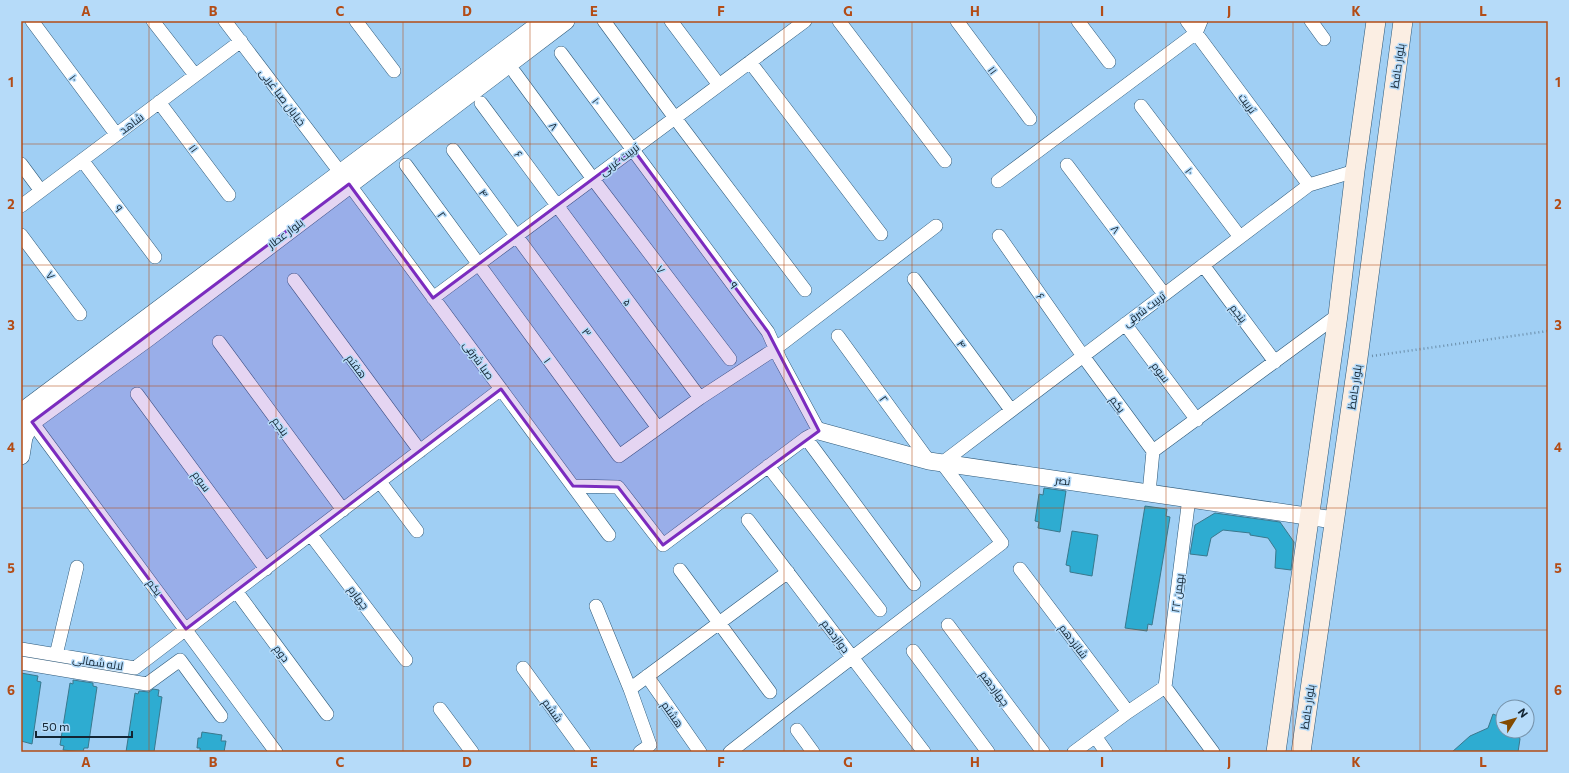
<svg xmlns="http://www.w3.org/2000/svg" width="1569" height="773" viewBox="0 0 1569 773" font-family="Commissioner,Cairo,sans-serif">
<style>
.building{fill:#2eacd1;stroke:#3a788d}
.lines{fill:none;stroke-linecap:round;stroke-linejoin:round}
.minor-casing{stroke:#2e5979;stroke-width:14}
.tertiary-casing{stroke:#2e5979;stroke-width:18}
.secondary-casing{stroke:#2e5979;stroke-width:20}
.path{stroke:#6a8eaa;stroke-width:2.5;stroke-dasharray:1 3;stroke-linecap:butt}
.minor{stroke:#fff;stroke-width:13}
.tertiary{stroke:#fff;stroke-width:17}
.secondary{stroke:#fbeee3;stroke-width:19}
.marked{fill:#7b2cbf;fill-opacity:0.2;stroke:#7b2cbf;stroke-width:3;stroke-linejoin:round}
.grid{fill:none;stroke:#b34c16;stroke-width:1;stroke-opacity:0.55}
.labels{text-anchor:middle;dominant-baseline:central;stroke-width:3;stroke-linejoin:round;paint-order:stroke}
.street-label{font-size:11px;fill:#132533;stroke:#b6dbf9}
.neatline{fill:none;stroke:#b34c16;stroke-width:1.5}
.grid-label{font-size:13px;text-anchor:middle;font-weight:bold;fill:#b34c16}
</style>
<rect width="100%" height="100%" fill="#a0cff4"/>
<!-- building -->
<path class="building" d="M1044,488L1066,491L1060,532L1038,528L1039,522L1035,521L1039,494L1043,495Z
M1145,506L1167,509L1166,516L1170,517L1152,625L1148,624L1147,631L1125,628Z
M1215,513L1280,522L1294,542L1291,570L1275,568L1276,550L1268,538L1250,535V533L1223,530L1211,538L1207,556L1190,554L1195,525Z
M1072,531L1098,535L1092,576L1070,572V566L1066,565Z
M21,673L38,676L37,681L41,682L32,744L21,741Z
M73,680L93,683V686L97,687L88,748H84L83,752L63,750L64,746L60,745L70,683L73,684Z
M153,689L159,690L158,696L162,697L154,752H126L135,693L138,694L139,691L149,692Z
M1493,714L1503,718V731H1517L1520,739L1518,752H1452L1470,736L1488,728Z
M202,732L222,735L221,741H226L224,752H200V748H197L198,738H201Z"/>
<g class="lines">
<!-- minor casing -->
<g class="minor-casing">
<path id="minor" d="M32,21L116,134
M153,21L195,75
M225,21L349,184L609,535
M356,21L394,71
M604,21L675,118L805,290
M671,21L719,85
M839,21L945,161
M957,21L1030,119
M1078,21L1109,62
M1187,21L1309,185
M1311,21L1324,39
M561,53L768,332L780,359L819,431L806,438L663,545L618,487L573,486
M750,62L881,234
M515,73L593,179L730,359
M159,102L229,195
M481,103L700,398
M1141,106L1240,237
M453,150L658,428
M82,160L155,257
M21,164L41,191
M406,165L619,456L700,398L775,349L936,226
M1067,165L1164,294
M998,181L1196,33L1201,21
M21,206L241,41
M21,235L80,314
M999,236L1083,356L1153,451
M1203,265L1275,362
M914,279L1011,410
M294,280L420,451
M433,298L805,21
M1125,324L1197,420
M838,336L929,461
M219,342L343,510
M137,394L266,569
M32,422L276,752
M806,438L914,584
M768,466L880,610
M380,482L417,531
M1149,493L1153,451L1338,315
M748,520L924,752
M311,535L406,660
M1020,569L1128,712
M680,570L770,692
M236,591L327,714
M596,606L630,689L650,745L640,752
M948,625L1043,752
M21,649L135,668L501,389
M913,651L988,752
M56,655L77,567
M21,663L147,684L180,660L221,716
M523,668L584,752
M647,676L700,752
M1165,687L1189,498
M1165,687L1213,752
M630,689L788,572
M440,709L472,752
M797,730L813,752
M1095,736L1106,752
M730,752L794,702L1002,543L942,463L1309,185L1355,171
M1074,752L1128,712L1165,687"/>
</g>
<!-- tertiary casing -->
<g class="tertiary-casing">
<path id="tertiary" d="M21,415L29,406L543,21
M819,431L929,461L1334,520
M21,456L24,437L32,422L148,338L566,21"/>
</g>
<!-- secondary casing -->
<g class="secondary-casing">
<path id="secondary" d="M1276,752L1338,315L1355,171L1376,21
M1301,752L1358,358L1403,21"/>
</g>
<!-- path -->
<path class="path" d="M1372,356L1548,331"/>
<!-- minor -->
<use href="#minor" class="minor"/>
<!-- tertiary -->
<use href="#tertiary" class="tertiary"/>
<!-- secondary -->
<use href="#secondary" class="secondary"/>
</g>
<!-- marked area -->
<path class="marked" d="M633,149L768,332L819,431L663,545L618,487L573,486L501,389L186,629L32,422L349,184L433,298Z"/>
<!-- grid -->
<path class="grid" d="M149,21V752M276,21V752M403,21V752M530,21V752M657,21V752M784,21V752M912,21V752M1039,21V752M1166,21V752M1293,21V752M1420,21V752M21,144H1548M21,265H1548M21,386H1548M21,508H1548M21,630H1548"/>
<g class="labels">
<!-- street labels -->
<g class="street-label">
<text transform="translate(1397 66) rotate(-82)">بلوار حافظ</text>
<text transform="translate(993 70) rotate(53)">۱۱</text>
<text transform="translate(74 78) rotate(53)">۱۰</text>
<text transform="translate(283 97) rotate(53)">خیابان صبا غربی</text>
<text transform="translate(597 101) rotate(53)">۱۰</text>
<text transform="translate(1248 103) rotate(53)">تربیت</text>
<text transform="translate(131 123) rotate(-37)">شاهد</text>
<text transform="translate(554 126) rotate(54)">۸</text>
<text transform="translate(194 148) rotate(53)">۱۱</text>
<text transform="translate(519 154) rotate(54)">۶</text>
<text transform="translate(619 159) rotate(-37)">تربیت غربی</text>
<text transform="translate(1190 171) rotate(53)">۱۰</text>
<text transform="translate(484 193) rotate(54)">۴</text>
<text transform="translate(119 208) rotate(53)">۹</text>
<text transform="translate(442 215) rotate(54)">۲</text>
<text transform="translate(1116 229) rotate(53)">۸</text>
<text transform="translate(285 233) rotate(-37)">بلوار عطار</text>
<text transform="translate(661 269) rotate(53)">۷</text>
<text transform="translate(51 275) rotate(53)">۷</text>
<text transform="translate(734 285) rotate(54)">۹</text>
<text transform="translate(1041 296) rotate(55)">۶</text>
<text transform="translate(628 302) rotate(53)">۵</text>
<text transform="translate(1144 309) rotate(-37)">تربیت شرقی</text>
<text transform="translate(1239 313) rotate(53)">پنجم</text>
<text transform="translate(587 332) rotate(53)">۳</text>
<text transform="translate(962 344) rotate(54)">۴</text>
<text transform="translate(479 360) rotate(54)">صبا شرقی</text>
<text transform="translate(548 360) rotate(54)">۱</text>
<text transform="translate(357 366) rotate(53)">هفتم</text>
<text transform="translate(1161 372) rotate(53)">سوم</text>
<text transform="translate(1354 387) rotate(-82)">بلوار حافظ</text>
<text transform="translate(884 399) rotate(54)">۲</text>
<text transform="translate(1118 404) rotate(54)">یکم</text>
<text transform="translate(281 426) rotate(54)">پنجم</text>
<text transform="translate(1063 480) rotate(8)">نصر</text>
<text transform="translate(202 481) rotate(54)">سوم</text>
<text transform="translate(155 587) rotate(53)">یکم</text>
<text transform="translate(1177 593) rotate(-83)">۲۲ بهمن</text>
<text transform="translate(359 597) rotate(53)">چهارم</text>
<text transform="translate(836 636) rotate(53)">دوازدهم</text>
<text transform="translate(1074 641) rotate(53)">شانزدهم</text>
<text transform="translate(282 653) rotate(53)">دوم</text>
<text transform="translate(98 662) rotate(9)">لاله شمالی</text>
<text transform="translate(995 688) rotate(53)">چهاردهم</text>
<text transform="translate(1307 707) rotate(-82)">بلوار حافظ</text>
<text transform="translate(553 710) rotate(54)">ششم</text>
<text transform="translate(673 714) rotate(55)">هشتم</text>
</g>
</g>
<!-- border -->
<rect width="1569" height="773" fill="none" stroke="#b6dbf9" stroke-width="44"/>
<!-- north arrow -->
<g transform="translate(1515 719) rotate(53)"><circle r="19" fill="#b6dbf9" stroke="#7592aa"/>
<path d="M0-3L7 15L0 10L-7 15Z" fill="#834a00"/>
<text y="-6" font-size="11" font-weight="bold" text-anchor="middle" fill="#132533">N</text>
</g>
<!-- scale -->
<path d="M36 731v6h96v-6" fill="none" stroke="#132533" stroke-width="2"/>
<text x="42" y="731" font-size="12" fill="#132533" stroke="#b6dbf9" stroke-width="3" paint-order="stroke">50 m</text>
<rect x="22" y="22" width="1525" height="729" class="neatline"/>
<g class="grid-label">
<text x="86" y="16">A</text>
<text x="213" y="16">B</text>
<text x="340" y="16">C</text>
<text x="467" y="16">D</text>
<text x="594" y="16">E</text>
<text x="721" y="16">F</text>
<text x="848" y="16">G</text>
<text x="975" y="16">H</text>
<text x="1102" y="16">I</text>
<text x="1229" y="16">J</text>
<text x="1356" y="16">K</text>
<text x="1483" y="16">L</text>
<text x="11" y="87">1</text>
<text x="1558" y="87">1</text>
<text x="11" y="209">2</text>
<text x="1558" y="209">2</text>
<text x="11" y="330">3</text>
<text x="1558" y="330">3</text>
<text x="11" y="452">4</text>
<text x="1558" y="452">4</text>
<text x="11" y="573">5</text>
<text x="1558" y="573">5</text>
<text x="11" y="695">6</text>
<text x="1558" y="695">6</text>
<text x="86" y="767">A</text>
<text x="213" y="767">B</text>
<text x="340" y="767">C</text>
<text x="467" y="767">D</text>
<text x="594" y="767">E</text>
<text x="721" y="767">F</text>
<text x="848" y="767">G</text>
<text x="975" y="767">H</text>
<text x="1102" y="767">I</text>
<text x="1229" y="767">J</text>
<text x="1356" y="767">K</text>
<text x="1483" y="767">L</text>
</g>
</svg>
